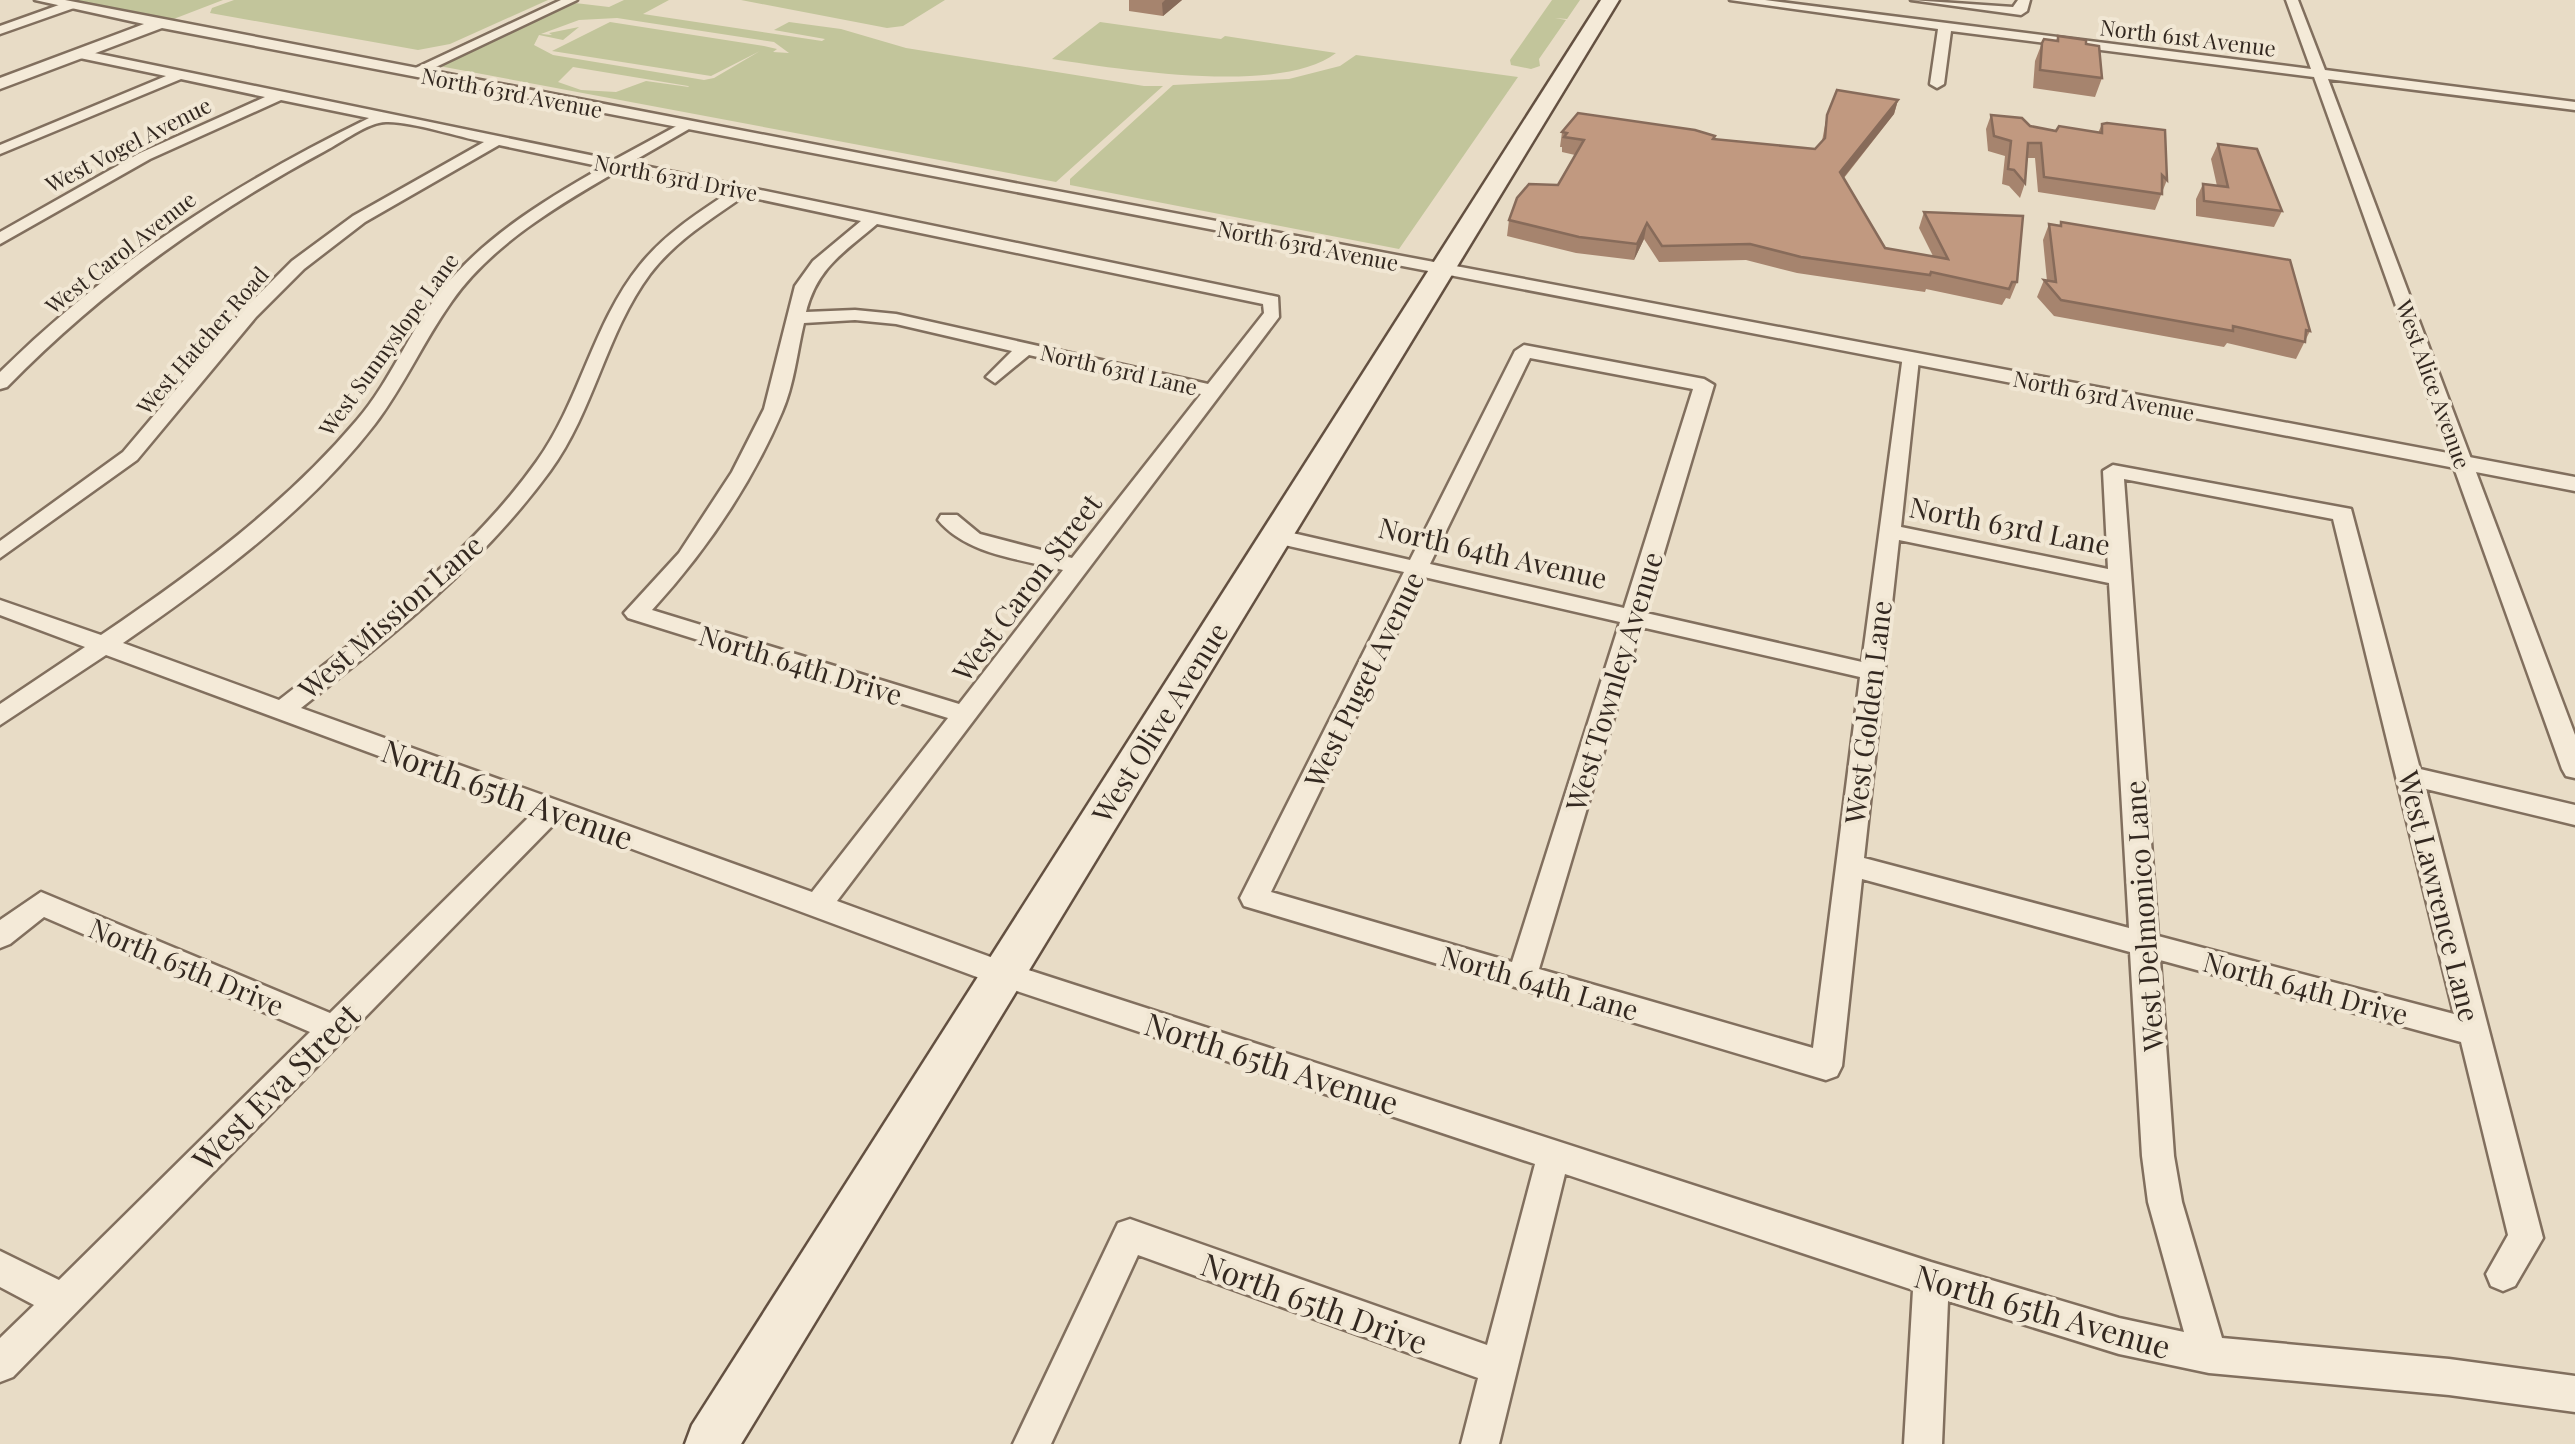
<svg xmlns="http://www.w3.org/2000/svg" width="2575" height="1444" viewBox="0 0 2575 1444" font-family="'Playfair Display',serif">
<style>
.green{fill:#c2c59b;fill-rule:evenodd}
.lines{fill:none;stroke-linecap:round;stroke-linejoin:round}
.minor-casing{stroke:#816f5e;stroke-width:5}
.tertiary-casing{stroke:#816f5e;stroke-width:5}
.secondary-casing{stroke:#635041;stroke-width:5}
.minor{fill:#f4ead8;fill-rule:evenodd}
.tertiary{fill:#f4ead8;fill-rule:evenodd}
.secondary{fill:#f4ead8;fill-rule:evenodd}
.wall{fill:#a6846e}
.shaded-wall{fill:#876b5a}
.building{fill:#c19980;stroke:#876b5a;stroke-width:2.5}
.labels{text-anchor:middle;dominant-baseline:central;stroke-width:8;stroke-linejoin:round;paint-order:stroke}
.far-street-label{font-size:22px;fill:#332820;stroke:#f1e7d4}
.street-label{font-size:28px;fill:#332820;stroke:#f1e7d4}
.near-street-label{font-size:32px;fill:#332820;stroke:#f1e7d4}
</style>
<rect width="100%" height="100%" fill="#e8dcc6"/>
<!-- green -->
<path class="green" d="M66,0H223L171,20Z
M234,0H548L450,44L418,50L210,13L212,8Z
M624,0H669L643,14L822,41L825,39L774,30L789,22L841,29L906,48L1144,86H1163L1056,182L439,66L575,3L609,7ZM617,18L774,42L789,53L773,52L777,49L764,46L610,22L552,51L711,76L760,51L714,78L704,80L553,55L534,45L539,35L563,40L579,27L549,33L552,35L541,34L579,20ZM573,67L688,86L689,87L646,81L616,92L581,90L558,82Z
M741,0H945L903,26L887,28Z
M1552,0H1580L1567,19L1555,18L1566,20L1539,59L1540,66L1531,69L1511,65L1510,60Z
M1100,22L1221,39L1225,36L1336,53C1279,96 1120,69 1052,59Z
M1356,55L1518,77L1399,249L1070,185V179L1173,85L1289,79L1340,66Z"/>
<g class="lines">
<!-- minor casing -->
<g class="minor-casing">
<path id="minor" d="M561,0H577L419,75L407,72Z
M1730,0H1765L2311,69L2286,0H2298L2325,70L2575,102V110L2328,79L2575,735V778L2566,776L2562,769L2314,77L1951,31L1944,84L1937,88L1930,84L1938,29Z
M1911,0L2013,7L2018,0H2030L2027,11L2021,15Z
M70,1L74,8L0,34V26Z
M80,50L614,160L684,122L689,123V129L630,163L1278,297L1279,317L837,901L1007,963L1931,1262L2119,1318L2184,1332L2148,1202L2142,1156L2130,952L1862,879L1842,1066L1837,1076L1826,1080L1244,906L1240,898L1404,572L1267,541L1264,536L1275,529L1410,560L1515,351L1524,345L1704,379L1714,385L1646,613L1862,662L1903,355H1917L1919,359L1901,527L2108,569L2103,471L2113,465L2351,509L2420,769L2575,805V825L2426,789L2543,1238L2515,1286L2503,1291L2491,1286L2486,1274L2508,1235L2461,1042L2160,960L2174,1156L2182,1202L2222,1338L2449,1359L2575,1376V1412L2449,1395L2209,1373L2119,1354L1948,1301L1942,1444H1904L1913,1290L1565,1174L1499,1444H1461L1478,1378L1138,1255L1051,1444H1013L1118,1223L1130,1219L1487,1345L1535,1164L993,983L557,821L13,1377L0,1382V1338L34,1305L0,1287V1251L59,1280L310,1032L44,917L10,944L0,948V920L41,892L330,1013L533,813L106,655L0,725V704L85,647L0,615V600L101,635C194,572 284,506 357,420C390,382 409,332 440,292C484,237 543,201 603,167L499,145L365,222L304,269L256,317L137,460L0,558V541L123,452L244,309L292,261L353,216L484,142C459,137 410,121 386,122C368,122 341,143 325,151C206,215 101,291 7,387L0,389V372C108,265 232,185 369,118L281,100L150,159L0,244V232L140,153L265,97L181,79L0,154V145L166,76L75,57L73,54ZM619,170L728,193C696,214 664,235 640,265C593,323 580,401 537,461C469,557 370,629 279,700L123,643C214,580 307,512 375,424C404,386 424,340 452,301C493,243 559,205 619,170ZM744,196L861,221L813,261L795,286L764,409L732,472L679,553L624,613L628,618L948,718L812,892L301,708C391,637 482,564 550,471C594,411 606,333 650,274C675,241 711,219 744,196ZM877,224L1263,304L1264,313L1208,384L896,314L855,310L806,312C817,268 843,253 877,224ZM855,320L896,324L1012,351L986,377L995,383L1029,355L1201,394L1072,558L980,534L957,515H941L938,520C967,555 1021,559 1063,570L959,704L652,610C705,552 751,485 782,412C794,385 797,352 804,323ZM1530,358L1693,389L1624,608L1430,564ZM2124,479L2333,519L2454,1014L2158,936ZM1899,540L2109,583L2129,928L1864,858ZM1424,577L1620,622L1512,962L1271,892ZM1641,627L1860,677L1813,1048L1539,969Z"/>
</g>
<!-- tertiary casing -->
<g class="tertiary-casing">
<path id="tertiary" d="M35,0H65L1004,181L2575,477V491L162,28L0,89V78L144,24Z"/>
</g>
<!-- secondary casing -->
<g class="secondary-casing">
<path id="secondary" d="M1601,0H1619L741,1444H685L692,1425Z"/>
</g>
<!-- minor -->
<use href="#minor" class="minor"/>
<!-- tertiary -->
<use href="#tertiary" class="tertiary"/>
<!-- secondary -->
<use href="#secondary" class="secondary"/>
</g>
<!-- wall -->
<path class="wall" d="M1129,0H1182L1163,16L1129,11Z
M2058,36L2086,44L2102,78L2095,97L2033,88L2035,61L2042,43L2056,41Z
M1898,100L1894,114L1844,178L1885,248L1933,256L1919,228L1924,212L2017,282L2010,299L2006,298L2002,305L1926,289L1925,292L1797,273L1746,260L1659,262L1644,239L1634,260L1576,253L1507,236L1509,220L1558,185L1575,155L1562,152V147H1560L1562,132L1714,139L1815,149L1822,141L1827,115Z
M1991,115L2030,126L2056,131L2098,133L2102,124L2167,180L2155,210L2038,192L2035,158H2027L2025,183L2020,198L2009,186L2002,184L2005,156L1988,151L1986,129Z
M2218,144L2282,211L2274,227L2196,216V199L2203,184L2217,186L2211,159Z
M2061,222L2310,331L2296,359L2227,343L2224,347L2054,316L2037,297L2044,280L2047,281L2043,240L2049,224L2060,226Z"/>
<!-- shaded-wall -->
<path class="shaded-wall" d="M1165,0H1182L1163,16L1162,3Z
M1898,100L1894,114L1836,187L1840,172Z
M1647,223L1644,239L1634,260L1637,244Z"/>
<!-- building -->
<path class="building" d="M2058,36L2086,40V44L2099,46L2102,78L2040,70L2042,43L2044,39L2058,41Z
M1837,90L1898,100L1840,172L1885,248L1948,259L1924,212L2023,216L2017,282H2012L2009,289L1931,272L1930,275L1801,257L1750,244L1662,246L1647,223L1637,244L1579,237L1509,220L1517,198L1529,184L1558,185L1584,140L1564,137L1567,133L1562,132L1578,113L1695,130L1715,136L1713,139L1815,149L1825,138L1827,115Z
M1991,115L2022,118L2030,126L2056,131L2059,126L2102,133V124L2107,123L2165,130L2167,180L2162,175V194L2044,177L2041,143H2028L2025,183L2014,170L2008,169L2011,141L1994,136Z
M2218,144L2257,149L2282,211L2204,201L2203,184L2228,187Z
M2061,222L2290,260L2310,331L2306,330L2305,342L2233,326V331L2061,300L2044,280L2056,282L2049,224L2061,226Z"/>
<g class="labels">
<!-- far-street labels -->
<g class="far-street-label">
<text transform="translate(2188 37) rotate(7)">North 61st Avenue</text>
<text transform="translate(512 92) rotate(11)">North 63rd Avenue</text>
<text transform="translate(128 144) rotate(-27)">West Vogel Avenue</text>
<text transform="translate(676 177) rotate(11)">North 63rd Drive</text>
<text transform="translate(1308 245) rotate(11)">North 63rd Avenue</text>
<text transform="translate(120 252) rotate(-38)">West Carol Avenue</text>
<text transform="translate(202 340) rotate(-49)">West Hatcher Road</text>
<text transform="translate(388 344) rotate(-54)">West Sunnyslope Lane</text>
<text transform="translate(1119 369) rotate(13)">North 63rd Lane</text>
<text transform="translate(2434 384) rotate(70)">West Alice Avenue</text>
<text transform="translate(2104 395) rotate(11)">North 63rd Avenue</text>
</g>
<!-- street labels -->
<g class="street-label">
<text transform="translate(2010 525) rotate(11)">North 63rd Lane</text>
<text transform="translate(1493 552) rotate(13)">North 64th Avenue</text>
<text transform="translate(1026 587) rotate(-53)">West Caron Street</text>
<text transform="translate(390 616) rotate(-41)">West Mission Lane</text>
<text transform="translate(801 664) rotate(17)">North 64th Drive</text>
<text transform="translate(1363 679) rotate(-64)">West Puget Avenue</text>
<text transform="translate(1613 681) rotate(-73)">West Townley Avenue</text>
<text transform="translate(1867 712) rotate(-83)">West Golden Lane</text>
<text transform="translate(1159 722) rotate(-58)">West Olive Avenue</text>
<text transform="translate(2440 896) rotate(76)">West Lawrence Lane</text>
<text transform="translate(2143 916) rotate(-94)">West Delmonico Lane</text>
<text transform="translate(187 966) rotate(23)">North 65th Drive</text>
<text transform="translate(1540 982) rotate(16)">North 64th Lane</text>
<text transform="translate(2306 987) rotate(15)">North 64th Drive</text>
</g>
<!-- near-street labels -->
<g class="near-street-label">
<text transform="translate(508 793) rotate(20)">North 65th Avenue</text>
<text transform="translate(1272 1062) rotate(18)">North 65th Avenue</text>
<text transform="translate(275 1086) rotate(-45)">West Eva Street</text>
<text transform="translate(1315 1302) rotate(20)">North 65th Drive</text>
<text transform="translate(2043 1310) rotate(16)">North 65th Avenue</text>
</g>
</g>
</svg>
